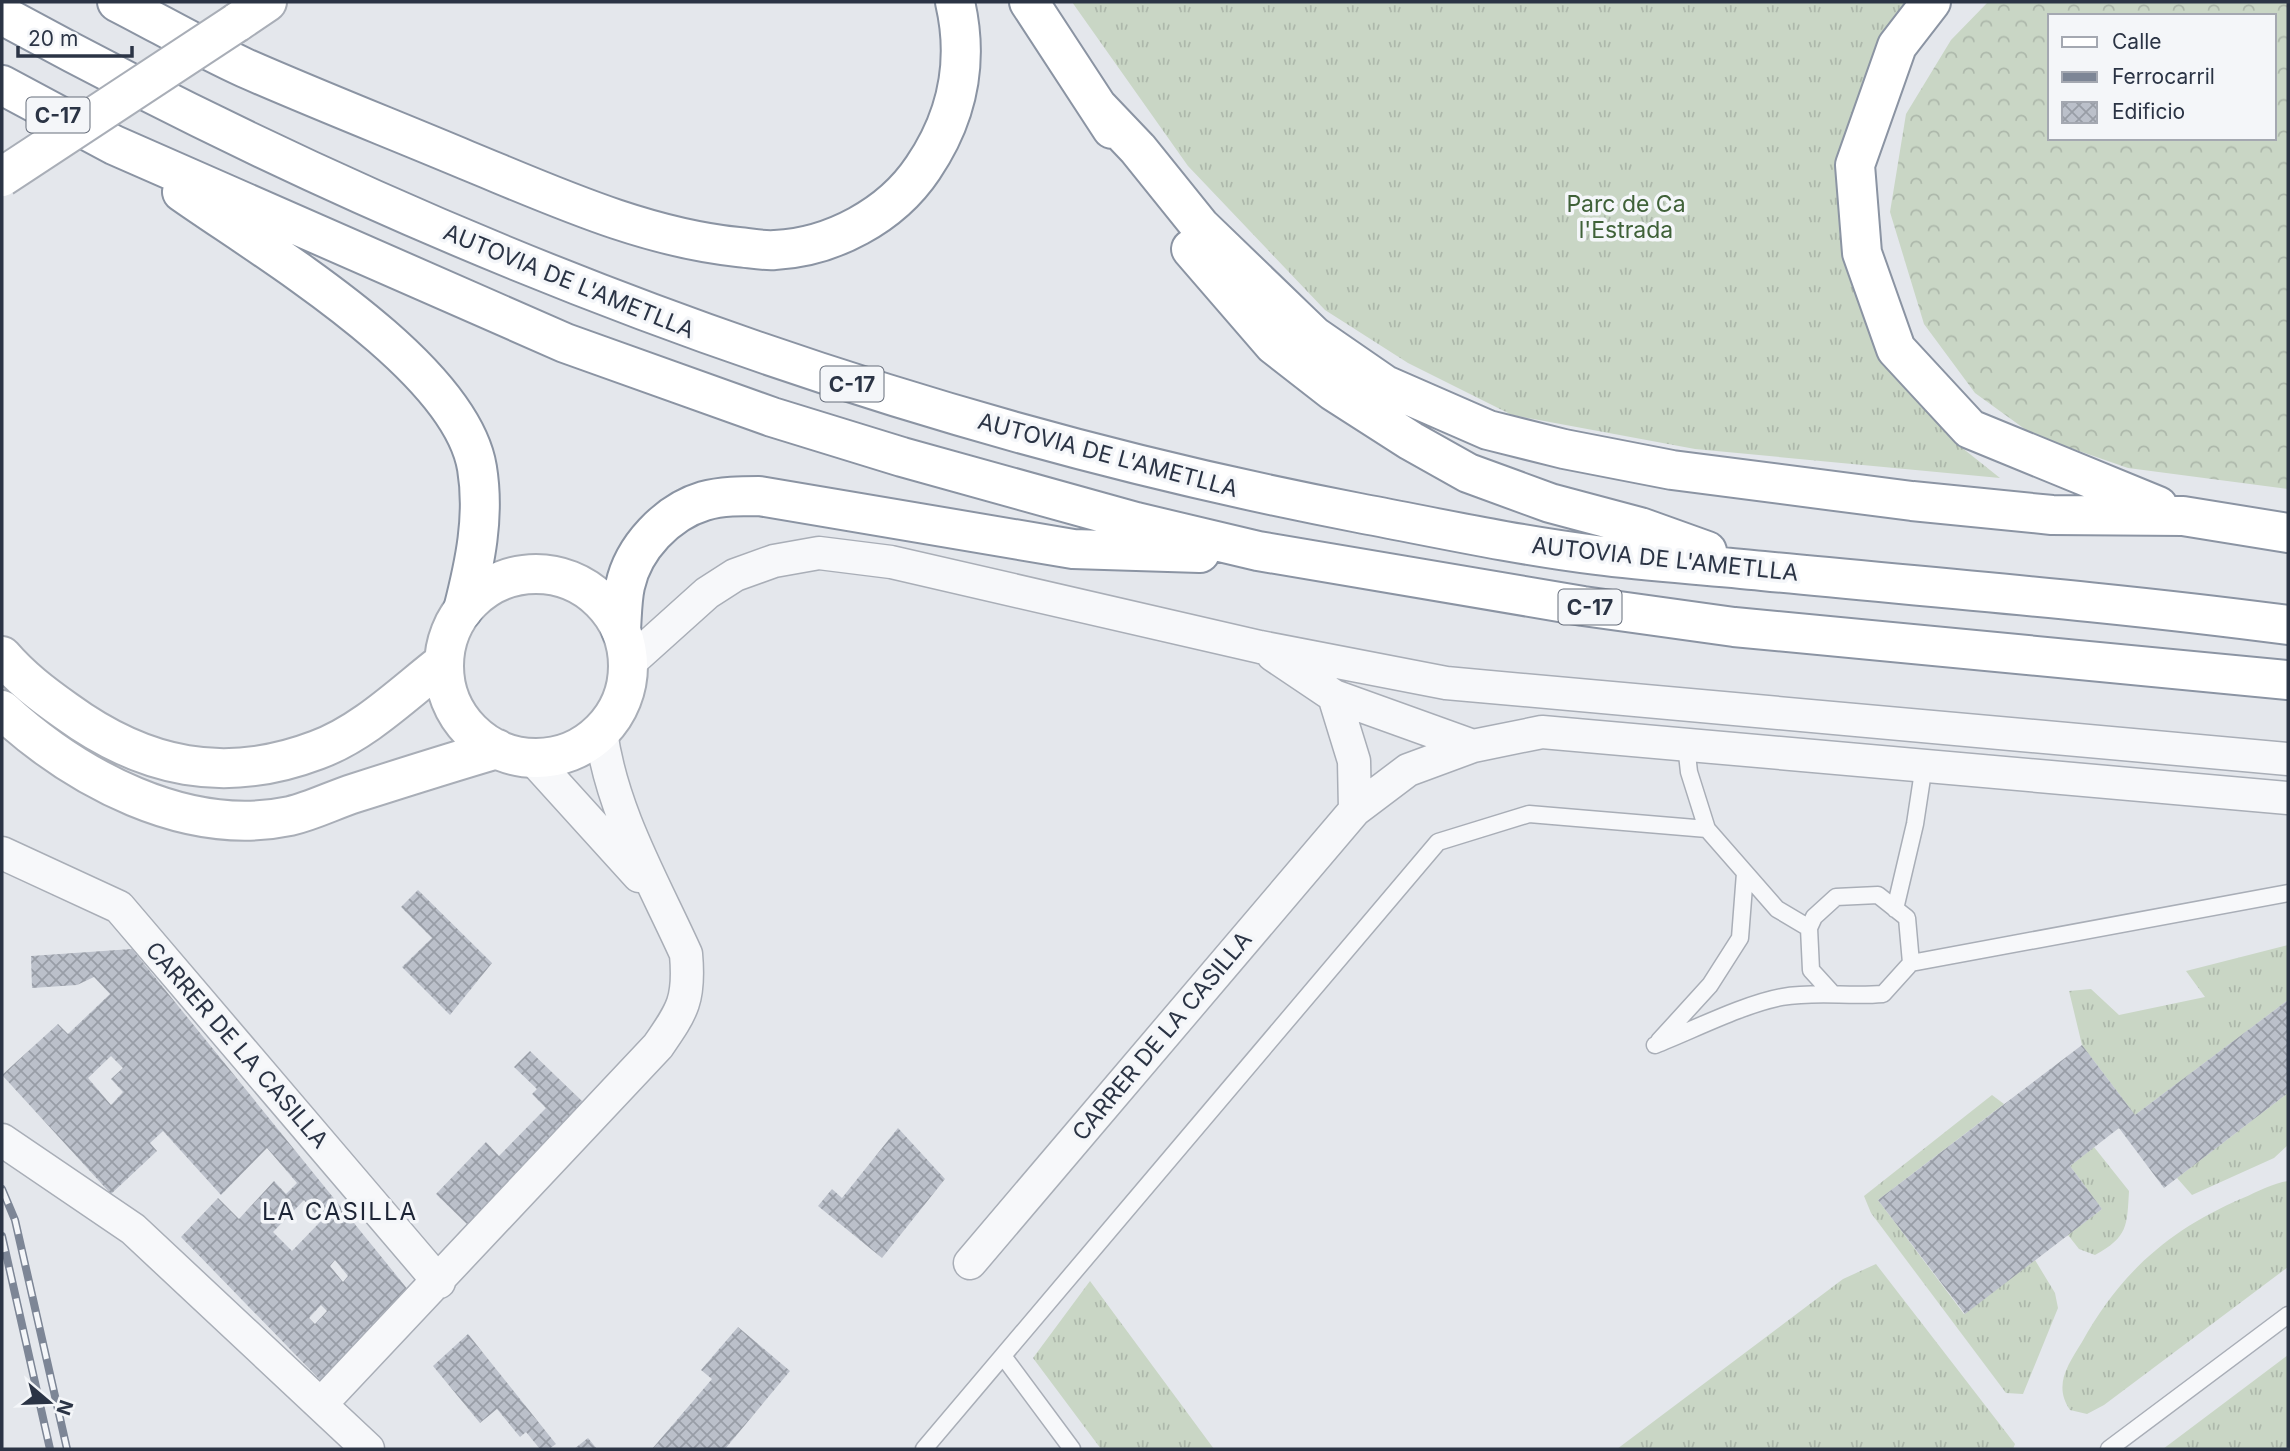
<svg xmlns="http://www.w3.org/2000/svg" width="2290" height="1451" viewBox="0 0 2290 1451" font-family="Inter,sans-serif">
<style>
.grass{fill:url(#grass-tufts)}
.forest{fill:url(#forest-crowns);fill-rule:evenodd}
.building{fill:url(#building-cross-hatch);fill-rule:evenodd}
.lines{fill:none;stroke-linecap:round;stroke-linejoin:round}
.lane-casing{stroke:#a9aeb7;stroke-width:19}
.street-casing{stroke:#a9aeb7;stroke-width:35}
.secondary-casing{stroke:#a9aeb7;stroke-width:42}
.highway-casing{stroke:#8b94a3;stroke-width:42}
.lane{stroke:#f7f8fa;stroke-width:16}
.street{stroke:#f7f8fa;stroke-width:32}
.secondary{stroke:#fff;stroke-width:38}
.highway{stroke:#fff;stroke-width:38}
.rail-casing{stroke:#7d8696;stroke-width:8}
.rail{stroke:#f4f6f9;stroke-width:5;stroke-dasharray:16;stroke-linecap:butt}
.secondary-bridge-casing{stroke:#a9aeb7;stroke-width:42;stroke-linecap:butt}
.secondary-bridge{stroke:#fff;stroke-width:38}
.labels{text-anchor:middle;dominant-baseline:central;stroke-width:7;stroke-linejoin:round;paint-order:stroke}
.shield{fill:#f4f6f9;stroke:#676e7b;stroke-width:2}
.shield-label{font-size:21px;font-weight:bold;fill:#2b3445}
.park-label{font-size:23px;fill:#3f6138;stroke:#f4f6f9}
.street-label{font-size:23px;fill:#2b3445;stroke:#f4f6f9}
.neighbourhood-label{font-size:24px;letter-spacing:2px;fill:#1d2536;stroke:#f4f6f9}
</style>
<defs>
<pattern id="grass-tufts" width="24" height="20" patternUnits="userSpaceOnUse" patternTransform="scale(1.75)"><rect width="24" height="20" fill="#c9d6c5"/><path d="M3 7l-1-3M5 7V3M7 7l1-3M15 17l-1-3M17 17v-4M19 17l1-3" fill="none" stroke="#adb8ab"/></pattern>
<pattern id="forest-crowns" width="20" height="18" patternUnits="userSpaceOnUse" patternTransform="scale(1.75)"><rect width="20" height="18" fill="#c9d6c5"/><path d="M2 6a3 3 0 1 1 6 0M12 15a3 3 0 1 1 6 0" fill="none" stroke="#adb8ab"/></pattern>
<pattern id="building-cross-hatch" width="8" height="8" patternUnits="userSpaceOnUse" patternTransform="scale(1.75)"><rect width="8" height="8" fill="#bbc0ca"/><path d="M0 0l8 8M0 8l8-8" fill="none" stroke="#989da6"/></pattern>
</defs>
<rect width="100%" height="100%" fill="#e4e7ec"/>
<!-- grass -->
<path class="grass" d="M1072,2H1917L1841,165L1883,357L1951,439L2000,478L1695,449L1512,415L1408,363L1325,310L1188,166Z
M2288,945V1000L2135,1115L2082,1045L2069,991L2091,989L2119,1015L2205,997L2186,971Z
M2288,1093V1145L2274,1158L2192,1195L2177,1178Z
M1992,1095L2004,1104L1878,1200L1964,1314L2035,1260L2055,1293L2058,1308L2023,1394L2006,1393L1871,1213L1864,1196Z
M2094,1147L2129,1191C2127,1226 2128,1237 2095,1255L2079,1249L2068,1235L2102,1209L2070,1166Z
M2288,1181V1267L2104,1405L2087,1414L2070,1410C2053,1385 2068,1365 2082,1342C2120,1273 2170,1229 2243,1198C2257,1192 2273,1183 2288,1181Z
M1876,1264L2015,1444L2013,1449H1617L1843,1279Z
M1090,1281L1214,1449H1101L1033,1358Z
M2288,1355V1449H2163Z"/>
<!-- forest -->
<path class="forest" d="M1988,2H2288V489L2128,468L2033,435L1975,393L1924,324L1890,212L1906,114L1951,40ZM2050,16H2274V138H2050Z"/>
<!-- building -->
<path class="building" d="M418,890L492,963L450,1015L402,967L432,938L401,907Z
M132,949L409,1291L321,1381L181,1237L218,1198L239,1219L274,1181L286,1194L297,1183L267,1148L221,1195L163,1131L150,1143L157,1151L111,1194L2,1075L58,1024L68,1034L110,994L94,977L77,985L32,988L31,956ZM111,1056L123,1068L111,1079L123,1092L111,1105L88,1078ZM304,1200L321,1221L292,1251L273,1232ZM335,1260L348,1276L343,1282L330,1266ZM321,1305L327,1311L315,1324L309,1318Z
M2288,1000V1093L2164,1188L2119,1128L2070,1166L2102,1209L1965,1314L1878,1200L2082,1045L2135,1115Z
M530,1051L586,1105L469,1226L436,1194L486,1142L499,1156L546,1108L532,1094L537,1089L514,1067Z
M898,1128L945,1179L882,1258L818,1206L832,1189L842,1198Z
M738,1327L790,1371L725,1449H652L712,1379L701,1370Z
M468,1334L556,1444L549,1449H540L526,1432L520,1437L497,1409L480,1423L433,1366Z
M588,1438L597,1449H574Z"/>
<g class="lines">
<!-- lane casing -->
<g class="lane-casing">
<path id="lane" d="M1686,745L1689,772L1707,829L1777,909L1809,928
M1895,909L1915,824L1924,765
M1911,963L2288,893
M1659,1041L1710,985L1740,938L1745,873
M1655,1045C1693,1030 1744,1004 1782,997C1817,991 1848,997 1883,994L1911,963L1907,918L1878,895L1836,897L1814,917L1809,928L1811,970L1831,992
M1003,1356L1072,1449
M924,1449L1438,842L1529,814L1707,829
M2109,1449L2288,1315"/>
</g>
<!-- street casing -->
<g class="street-casing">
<path id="street" d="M1273,655L1334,696L1354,761L1355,810
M628,664L707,593L735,575L774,561L819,553L891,562L1260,647L1446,683L2288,759
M1334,696L1473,746
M532,758L639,876
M2,853L119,907L439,1282
M2,1140L133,1229L368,1449
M970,1263L1355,810L1408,770L1473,746L1542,732L2288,798
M321,1404L658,1046C683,1010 690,999 686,954C653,881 612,812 601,732"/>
</g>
<!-- secondary casing -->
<g class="secondary-casing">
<path id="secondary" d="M236,23L267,2
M444 666a92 92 0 1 1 184 0a92 92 0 1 1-184 0Z
M2,656C21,678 42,694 66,711C144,768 225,785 317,750C364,733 405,692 444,662
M2,710C76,778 186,838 290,816C312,811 333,800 355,793C402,778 449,763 497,749"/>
</g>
<!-- highway casing -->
<g class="highway-casing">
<path id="highway" d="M117,2C160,24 201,48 245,68C318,100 392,129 466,160C554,196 642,237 738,247C750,248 763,251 775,250C832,247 891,216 923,168C957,118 969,62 955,2
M1029,2L1112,129
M1931,2L1897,46L1855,165L1862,253L1896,349L1970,429L2158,506
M2,15C428,248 882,421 1359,513C1438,528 1516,545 1596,555C1651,562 1707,565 1763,571C1938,588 2114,602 2288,625
M2,85L114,145L565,343L772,417L902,457L1136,522L1258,551L1583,606L1734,627L2288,680
M1097,106L1138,149L1200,226L1314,336L1385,385L1488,430L1564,449L1672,470L1912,501L2052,515L2183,516L2288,533
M182,192C264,250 460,365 477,468C485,516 475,563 463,610
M1191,249L1274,345L1333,391L1411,441L1468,473L1550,503L1640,527L1707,551
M621,630C622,615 622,600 625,586C633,548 667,512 704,501C722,496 741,496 759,496L1073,549L1200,553"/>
</g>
<!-- lane -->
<use href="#lane" class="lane"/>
<!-- street -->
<use href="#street" class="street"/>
<!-- secondary -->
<use href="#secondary" class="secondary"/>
<!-- highway -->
<use href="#highway" class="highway"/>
<!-- rail casing -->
<g class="rail-casing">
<path id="rail" d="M2,1189L15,1220L67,1449
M2,1236L50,1449"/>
</g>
<!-- rail -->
<use href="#rail" class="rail"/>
<!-- secondary-bridge casing -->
<g class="secondary-bridge-casing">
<path id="secondary-bridge" d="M2,177L236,23"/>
</g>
<!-- secondary-bridge -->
<use href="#secondary-bridge" class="secondary-bridge"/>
</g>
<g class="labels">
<!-- shield labels -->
<g class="shield">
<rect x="26.5" y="97.5" width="63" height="35" rx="5"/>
<rect x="820.5" y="366.5" width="63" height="35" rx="5"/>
<rect x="1558.5" y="589.5" width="63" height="35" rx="5"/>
</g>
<g class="shield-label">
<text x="58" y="115">C-17</text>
<text x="852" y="384">C-17</text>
<text x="1590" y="607">C-17</text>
</g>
<!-- park labels -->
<g class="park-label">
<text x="1626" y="204">Parc de Ca<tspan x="1626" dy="26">l'Estrada</tspan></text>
</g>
<!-- street labels -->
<g class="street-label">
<text transform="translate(569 281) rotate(22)">AUTOVIA DE L'AMETLLA</text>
<text transform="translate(1108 455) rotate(15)">AUTOVIA DE L'AMETLLA</text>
<text transform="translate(1665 559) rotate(6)">AUTOVIA DE L'AMETLLA</text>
<text transform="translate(1162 1036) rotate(-50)">CARRER DE LA CASILLA</text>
<text transform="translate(237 1045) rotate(49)">CARRER DE LA CASILLA</text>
</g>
<!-- neighbourhood labels -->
<g class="neighbourhood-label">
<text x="340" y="1211">LA CASILLA</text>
</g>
</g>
<!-- border -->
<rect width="2290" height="1451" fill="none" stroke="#2b3445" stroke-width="7"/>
<!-- legend -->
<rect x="2048" y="14" width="228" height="126" fill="#f4f6f9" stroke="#a4a8b1" stroke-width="2"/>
<rect x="2062" y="37" width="35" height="10" fill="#ffffff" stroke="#a4a8b1" stroke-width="2"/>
<text x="2112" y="49" font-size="21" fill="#2b3445">Calle</text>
<rect x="2062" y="72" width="35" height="10" fill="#7d8696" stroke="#a4a8b1" stroke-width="2"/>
<text x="2112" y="84" font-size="21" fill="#2b3445">Ferrocarril</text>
<rect x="2062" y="102" width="35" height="21" fill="url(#building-cross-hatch)" stroke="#a4a8b1" stroke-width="2"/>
<text x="2112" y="119" font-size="21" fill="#2b3445">Edificio</text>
<!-- north arrow -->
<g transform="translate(49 1402) rotate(109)" stroke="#f4f6f9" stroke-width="5" paint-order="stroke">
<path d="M0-5L12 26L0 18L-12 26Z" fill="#2b3445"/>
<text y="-10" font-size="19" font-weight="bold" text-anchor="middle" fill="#2b3445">N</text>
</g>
<!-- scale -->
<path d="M18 46v10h114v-10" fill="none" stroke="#2b3445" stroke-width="3.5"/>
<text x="28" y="46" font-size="21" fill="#2b3445" stroke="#f4f6f9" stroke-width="5" paint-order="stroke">20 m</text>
</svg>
